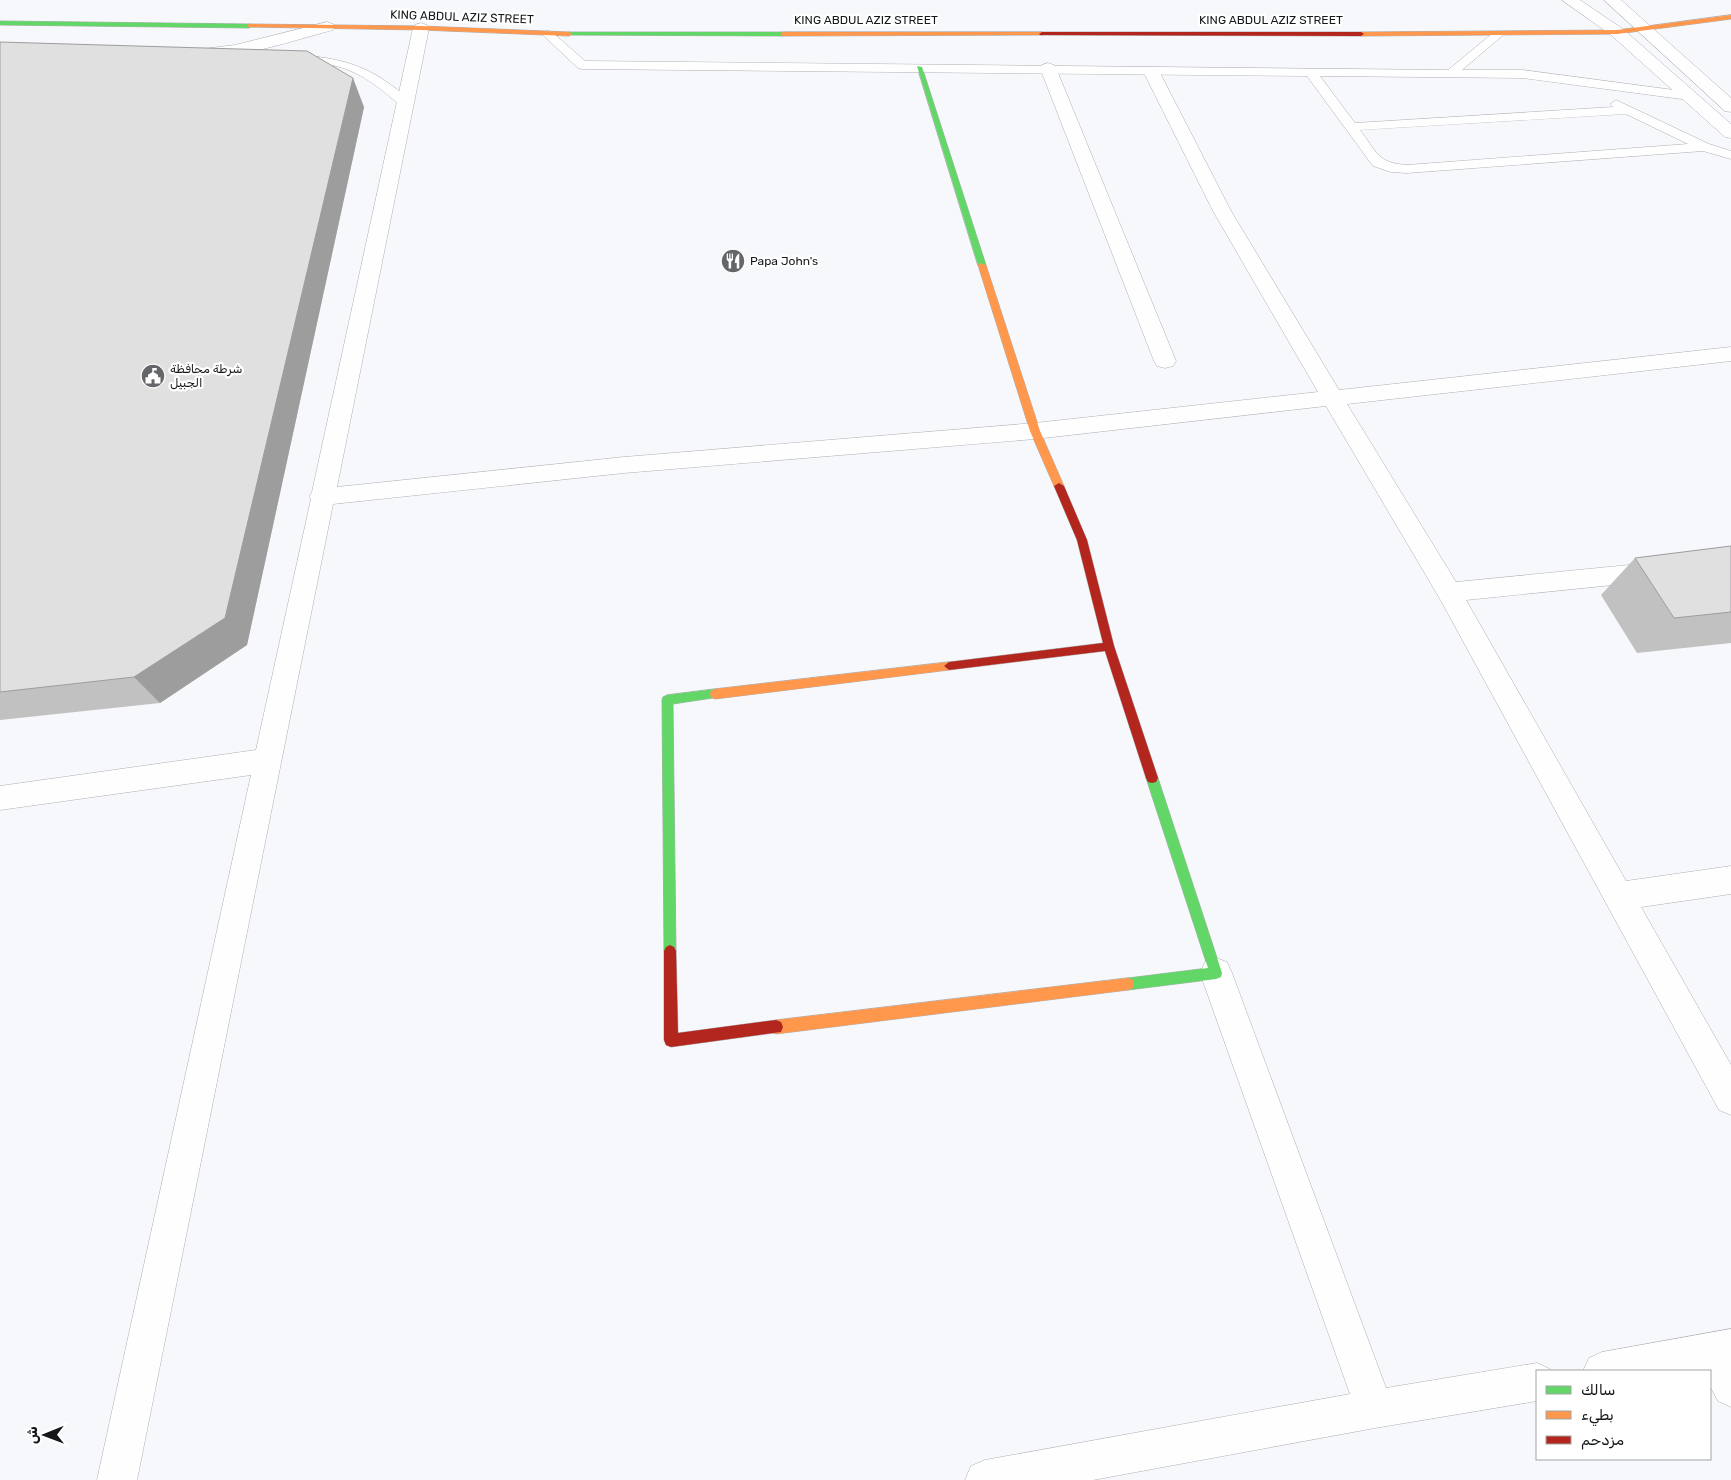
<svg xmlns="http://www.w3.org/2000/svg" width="1731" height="1480" viewBox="0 0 1731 1480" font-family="Rubik,Cairo,sans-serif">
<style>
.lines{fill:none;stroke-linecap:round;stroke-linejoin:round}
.lane-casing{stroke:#adafb2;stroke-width:1}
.street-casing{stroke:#adafb2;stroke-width:1}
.fast-casing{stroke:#adafb2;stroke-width:1}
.slow-casing{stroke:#adafb2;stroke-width:1}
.jam-casing{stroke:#adafb2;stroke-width:1}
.lane{fill:#fefefe;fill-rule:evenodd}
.street{fill:#fefefe;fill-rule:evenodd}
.fast{fill:#63d668;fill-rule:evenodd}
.slow{fill:#ff974d;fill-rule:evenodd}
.jam{fill:#b3261e;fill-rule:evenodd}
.wall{fill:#c2c1c2}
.shaded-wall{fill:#9e9d9e}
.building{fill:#e1e0e1;stroke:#9e9d9e}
.labels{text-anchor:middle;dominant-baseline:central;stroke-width:4.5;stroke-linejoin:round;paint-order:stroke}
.far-street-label{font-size:12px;fill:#15181a;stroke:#fff}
.far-poi-label{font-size:12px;fill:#15181a;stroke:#fff;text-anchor:start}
</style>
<rect width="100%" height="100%" fill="#f6f8fb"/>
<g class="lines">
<!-- lane casing -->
<g class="lane-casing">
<path id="lane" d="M548,31L552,32L585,61L1448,70L1494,32H1502L1504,34L1502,36L1462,70H1523L1689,92L1695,96L1689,100L1523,78L1320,76L1355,123L1613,107L1610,104L1616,100L1709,144L1731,151V159L1703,151L1407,173L1391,172L1373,166L1307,76L582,69L578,68L544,36L542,34L544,32ZM1626,114L1688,144L1407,165C1377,163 1377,152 1360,130Z
M296,55C332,57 362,63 391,85C398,90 406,96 411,103L405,107L401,106C380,88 359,70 331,65C318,63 304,65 292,62L290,59Z"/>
</g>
<!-- street casing -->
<g class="street-casing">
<path id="street" d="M1562,0H1580L1623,29L1731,124V138L1725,137L1611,35Z
M1604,0H1621L1731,98V112L1725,111Z
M327,22L333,24L335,27L333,30C301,38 224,64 195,56L193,53L195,50L235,45Z
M421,23L427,25L429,28L337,487L624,457L1035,423L1318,392L1213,211L1143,71L1145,68H1157L1159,71L1231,211L1339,390L1731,347V361L1347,404L1456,582L1731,555V573L1466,600L1626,881L1731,866V894L1641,907L1731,1065V1115L1719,1110L1440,599L1326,406L1035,439L624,473L333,504L137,1480H97L251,775L0,810V786L256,750L311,499L309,497L312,492L413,28L415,25Z
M1048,63L1054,65L1056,68L1176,361L1173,366L1165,368L1157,366L1154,361L1040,68L1042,65Z
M1216,958L1227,962L1232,973L1386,1388L1537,1363L1550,1369L1552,1371H1537V1401L1375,1428L1093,1480H965L971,1466L985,1460L1350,1394L1200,973L1205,962Z
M1731,1329V1407L1718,1401L1710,1386V1371H1583L1589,1358L1602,1352Z"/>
</g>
<!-- fast casing -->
<g class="fast-casing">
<path id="fast" d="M0,21L249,24L252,26L249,28L0,25Z
M569,32H783L786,34L783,36L567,35V33Z
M917,66L922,67L986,265L985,267L978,265Z
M715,689L719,691L720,694L719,697L673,704L676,951L674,955L670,957L666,955L664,951L662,700L663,697L667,695Z
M1152,773L1156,774L1158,778L1222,973L1221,977L1216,979L1128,990L1123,988L1122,984L1123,980L1128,978L1208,968L1146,778L1148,774Z"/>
</g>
<!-- slow casing -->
<g class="slow-casing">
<path id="slow" d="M1731,15V19L1617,34L1361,36L1358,34L1361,32L1617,30Z
M249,24L421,26L569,32L572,34L569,36L421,30L247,27V25Z
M1042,32L1045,34L1044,35L783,36L780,34L783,32Z
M979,263L986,265L1040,431L1064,486L1062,488L1059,489L1054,486L1030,431L978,265Z
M949,662L954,666L949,670L715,699L711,697L710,694L711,691L715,689Z
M1128,978L1133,980L1134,984L1133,988L1128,990L776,1034L771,1032L769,1027L771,1022L776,1020Z"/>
</g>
<!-- jam casing -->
<g class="jam-casing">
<path id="jam" d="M1042,32H1361L1364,34L1361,36L1040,35L1039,34Z
M1059,483L1064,486L1087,540L1114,646L1158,778L1156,782L1152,783L1148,782L1146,778L1105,651L949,670L944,666L949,662L1103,643L1077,540L1054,486Z
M670,945L674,947L676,951L678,1033L776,1020L781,1022L783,1027L781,1032L671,1047L666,1045L664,1040V951L666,947Z"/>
</g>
<!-- lane -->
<use href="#lane" class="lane"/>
<!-- street -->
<use href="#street" class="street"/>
<!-- fast -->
<use href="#fast" class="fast"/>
<!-- slow -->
<use href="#slow" class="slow"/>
<!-- jam -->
<use href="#jam" class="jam"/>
</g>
<!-- wall -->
<path class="wall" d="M0,42L364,107L247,645L160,703L0,720Z
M1731,546V643L1637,653L1601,595L1635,558Z"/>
<!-- shaded-wall -->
<path class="shaded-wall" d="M353,78L364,107L247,645L160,703L134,677Z"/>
<!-- building -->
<path class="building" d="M0,42L307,51L353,78L225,618L134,677L0,692Z
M1731,546V612L1674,618L1635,558Z"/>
<!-- icons -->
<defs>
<g id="restaurant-disc" transform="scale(1.25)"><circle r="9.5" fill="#646669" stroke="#fff"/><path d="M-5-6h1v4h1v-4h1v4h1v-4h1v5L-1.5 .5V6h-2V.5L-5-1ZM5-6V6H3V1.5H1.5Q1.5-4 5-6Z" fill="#fff"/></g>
<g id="civic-disc" transform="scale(1.25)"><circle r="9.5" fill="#646669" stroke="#fff"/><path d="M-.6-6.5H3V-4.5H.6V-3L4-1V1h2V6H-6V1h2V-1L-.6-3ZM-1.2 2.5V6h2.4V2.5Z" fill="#fff"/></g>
</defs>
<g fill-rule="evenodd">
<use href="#restaurant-disc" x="733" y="261"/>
<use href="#civic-disc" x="153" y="376"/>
</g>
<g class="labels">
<!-- far-street labels -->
<g class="far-street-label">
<text transform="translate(462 17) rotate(2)">KING ABDUL AZIZ STREET</text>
<text x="866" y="20">KING ABDUL AZIZ STREET</text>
<text x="1271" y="20">KING ABDUL AZIZ STREET</text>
</g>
<!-- far-poi labels -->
<g class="far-poi-label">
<text x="750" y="261">Papa John's</text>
<text x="170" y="369">شرطة محافظة<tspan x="170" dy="14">الجبيل</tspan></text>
</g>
</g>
<!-- legend -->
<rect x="1536" y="1370" width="175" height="90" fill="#ffffff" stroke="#a1a3a3"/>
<rect x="1546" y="1386" width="25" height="8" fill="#63d668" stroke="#a1a3a3"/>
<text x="1581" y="1395" font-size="15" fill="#15181a">سالك</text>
<rect x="1546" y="1411" width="25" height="8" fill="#ff974d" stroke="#a1a3a3"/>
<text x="1581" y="1420" font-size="15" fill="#15181a">بطيء</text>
<rect x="1546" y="1436" width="25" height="8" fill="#b3261e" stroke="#a1a3a3"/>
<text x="1581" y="1445" font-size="15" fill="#15181a">مزدحم</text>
<!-- north arrow -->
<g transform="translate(45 1435) rotate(269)" stroke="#ffffff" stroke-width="4" paint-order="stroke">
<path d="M0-4L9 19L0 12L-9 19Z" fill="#15181a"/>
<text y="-8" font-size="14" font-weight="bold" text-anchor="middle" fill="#15181a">ش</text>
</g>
</svg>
